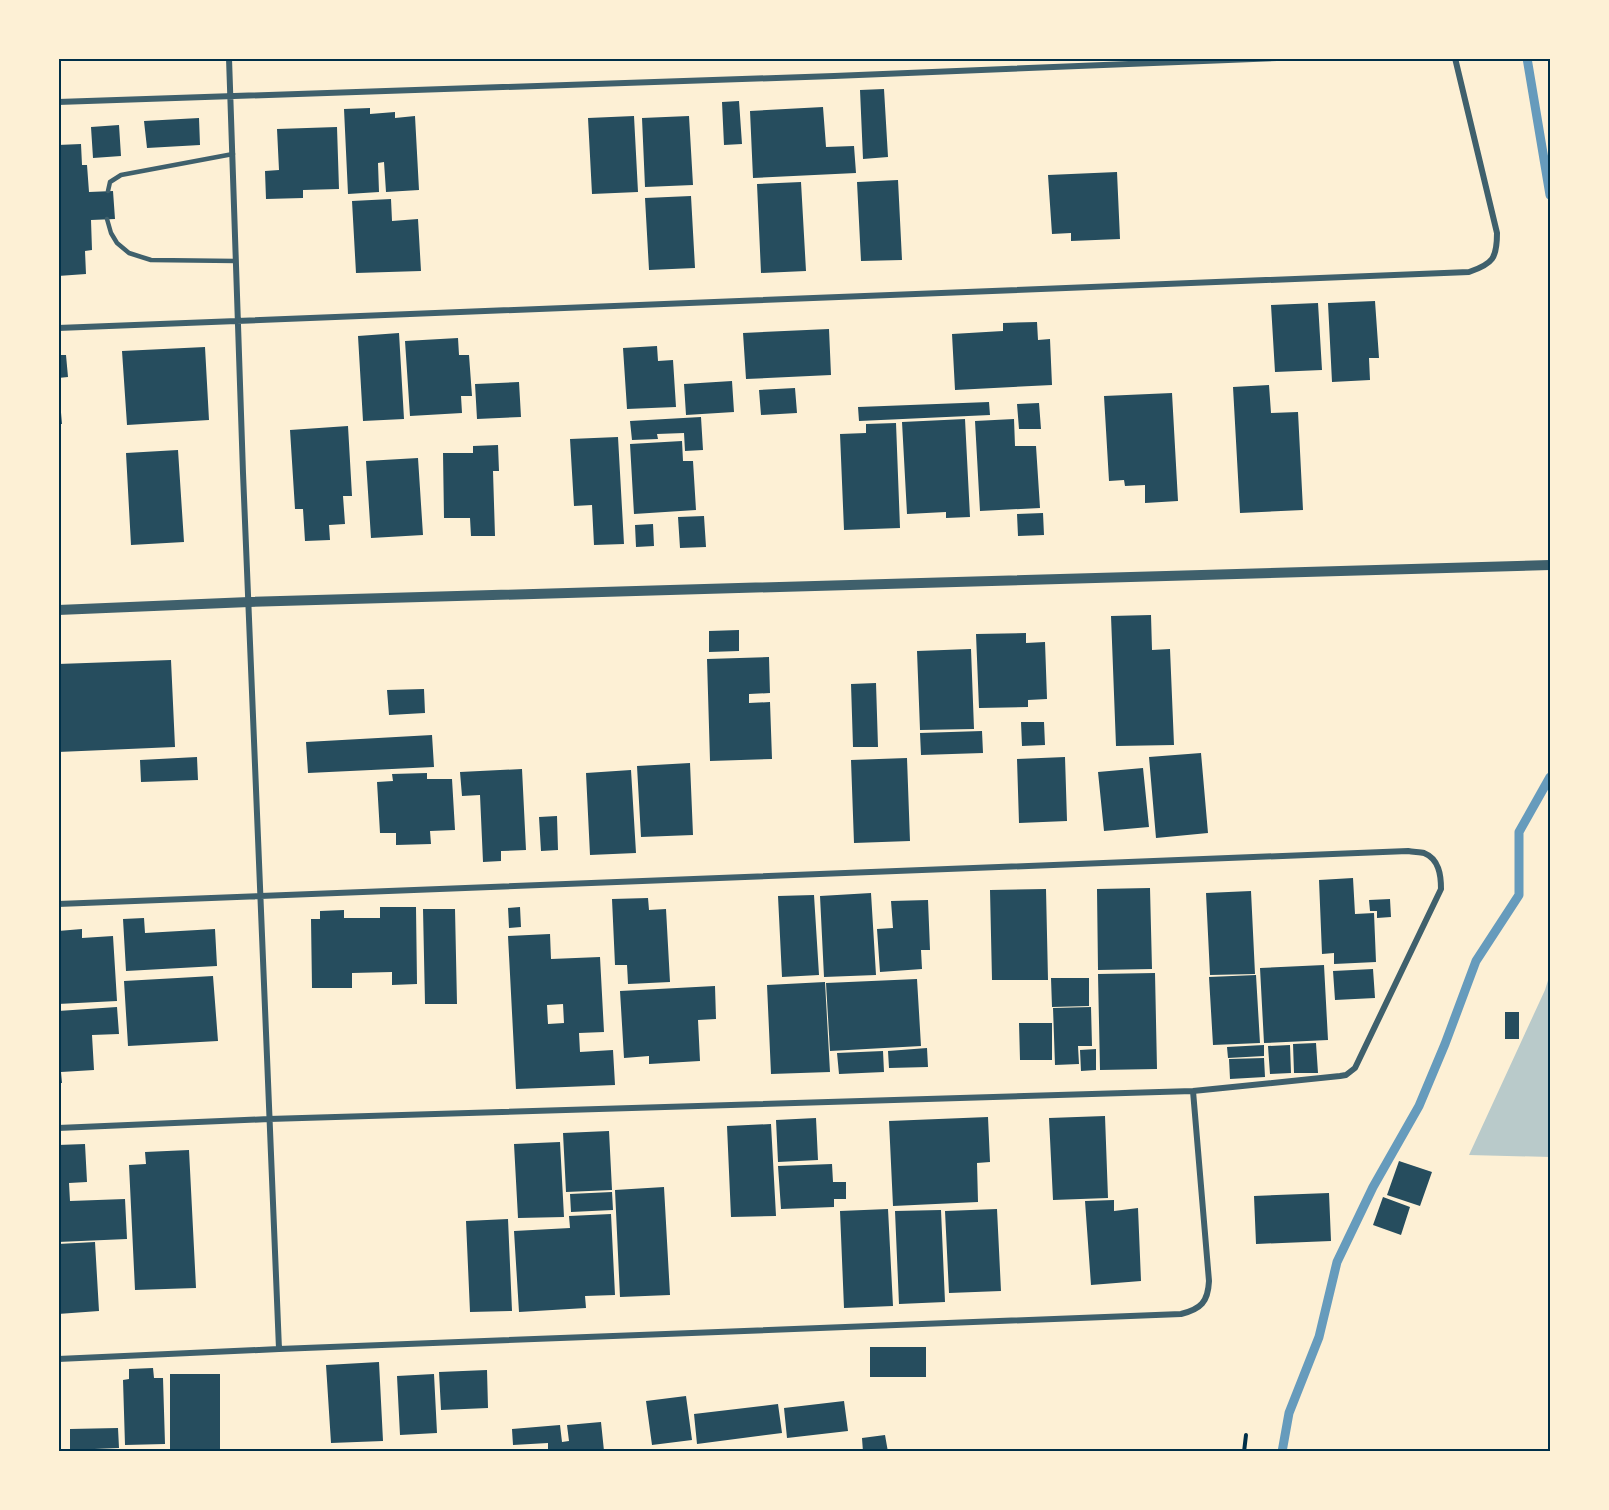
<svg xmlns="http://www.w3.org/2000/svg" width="1609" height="1510" viewBox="0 0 1609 1510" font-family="Montserrat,sans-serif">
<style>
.green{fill:#b9caca}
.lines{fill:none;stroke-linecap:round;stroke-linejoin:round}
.stream{stroke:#669bbc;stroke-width:9}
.building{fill:#264d5e;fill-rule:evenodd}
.path{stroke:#003049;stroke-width:4}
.service{stroke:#3f606c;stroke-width:4.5}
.minor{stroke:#3f606c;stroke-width:6}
.tertiary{stroke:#3f606c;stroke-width:10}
.neatline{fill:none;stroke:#003049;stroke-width:2}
</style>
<rect width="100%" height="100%" fill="#fdf0d5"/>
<!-- green -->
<path class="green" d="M1550,974V1157L1469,1155L1545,990Z"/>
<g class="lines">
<!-- stream -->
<path class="stream" d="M1527,58L1550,195
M1282,1452L1289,1413L1319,1337L1337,1262L1373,1187L1419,1106L1445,1044L1476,961L1519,895V832L1550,777"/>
</g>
<!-- building -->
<path class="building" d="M884,89L888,157L863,159L860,90Z
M739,101L742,144L724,145L722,102Z
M823,107L826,147L854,146L856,173L753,178L750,111Z
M370,108V114L395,112V118L415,116L419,190L386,192L384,162L378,163L379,192L348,194L344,109Z
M634,116L638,192L592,194L588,118Z
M689,116L693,185L645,187L642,118Z
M199,118L200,145L147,148L144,121Z
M119,125L121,156L93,158L91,127Z
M337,127L339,189L303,190V198L266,199L265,171L279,170L277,129Z
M81,144L82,165H87L89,192L113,191L115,219L91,220L92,250L85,251L86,274L58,276V145Z
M1117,172L1120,239L1071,241V233L1052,234L1048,175Z
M898,180L902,260L861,261L857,182Z
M801,182L806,271L761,273L757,184Z
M691,196L695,268L649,270L645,198Z
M391,199L392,221L418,219L421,271L356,273L352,201Z
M1375,301L1379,358H1369L1370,380L1332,382L1328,303Z
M1318,303L1322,370L1275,372L1271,305Z
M1037,322L1038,340L1050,339L1052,385L955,390L952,334L1003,331V323Z
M829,329L831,375L746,379L743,333Z
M399,333L404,419L363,421L358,336Z
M458,338L459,355H469L472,396H461L462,413L410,416L405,341Z
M657,346L658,361L673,360L676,407L627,409L623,348Z
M205,347L209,420L127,425L122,351Z
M58,355H66L68,377L58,378Z
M732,381L734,412L686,415L684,384Z
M519,382L521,417L477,419L475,384Z
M1269,385L1271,413L1298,412L1303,510L1240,513L1233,387Z
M795,388L797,413L761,415L759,390Z
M1172,393L1178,501L1145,503V485L1125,486L1124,480L1109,481L1104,396Z
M58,401H60L62,424H58Z
M989,402L990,415L859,421L858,407Z
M1039,403L1041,429H1019L1017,404Z
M701,417L703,450L685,451L684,433L657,434L658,439L632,440L630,421Z
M965,419L970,517L946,518V512L907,514L902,422Z
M1014,419L1015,446H1036L1040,508L980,511L975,421Z
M896,423L900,528L844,530L840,434L866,433V424Z
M348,426L352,496H343L345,524L329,525L330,540L305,541L303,509H295L290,430Z
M618,437L624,544L594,545L592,505L574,506L570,439Z
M682,441L683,461H693L696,510L634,514L630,444Z
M498,445L499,471H493L495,536H471L470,518H444L443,453H473V446Z
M178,450L184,542L131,545L126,453Z
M418,458L423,535L371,538L366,461Z
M1043,513L1044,535L1018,536L1017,514Z
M704,516L706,547L680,548L678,517Z
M653,524L654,546L636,547L635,525Z
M1151,615L1152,650L1170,649L1174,745L1116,746L1111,616Z
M739,630V651L709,652V631Z
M1026,633V643L1045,642L1047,699L1028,700V707L979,708L976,634Z
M971,649L974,729L920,730L917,651Z
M769,657L770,693L749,694V703L770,702L772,759L710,761L707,659Z
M171,660L175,747L58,752V664Z
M876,683L878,747H853L851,684Z
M424,689L425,713L389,715L387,690Z
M1021,722H1044L1045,745L1022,746Z
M982,731L983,753L921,755L920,733Z
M432,735L434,767L308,773L306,742Z
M1201,753L1208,833L1156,838L1149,757Z
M197,757L198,780L141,782L140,760Z
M1065,757L1067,821L1019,823L1017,759Z
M907,758L910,841L854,843L851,760Z
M690,763L693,835L641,837L637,766Z
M1143,768L1149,827L1104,831L1098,772Z
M522,769L526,850L501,851V861L483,862L480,795L462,796L460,772Z
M631,770L636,853L590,855L586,773Z
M427,773V779H452L455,830L430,831L431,844L396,845V833H380L377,782L393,781L392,774Z
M557,816L558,850L541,851L539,817Z
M1353,878L1355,914L1374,913L1376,962L1334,964V953L1322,954L1319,880Z
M1150,888L1152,969L1098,970L1097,889Z
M1046,889L1048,980H992L990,890Z
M1251,891L1255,974L1210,975L1206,893Z
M871,893L876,975L824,977L820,896Z
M814,895L819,975L782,977L778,896Z
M648,898L649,910L666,909L670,982L628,984L627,965H615L612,899Z
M1390,899L1391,917L1377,918V911H1370L1369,900Z
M928,900L930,950H921L922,969L880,972L877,929L893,928L891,901Z
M380,907H416L417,984L392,985V972L352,973V988H312L311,919H320V911L344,910V918H380Z
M520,907L521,927L509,928L508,908Z
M423,909H455L457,1004H425Z
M144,918L145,933L215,929L217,966L126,971L123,919Z
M82,929V938L113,936L117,1001L58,1004V931Z
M550,934L551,959L600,957L604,1032L579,1033L580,1052L613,1050L615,1085L516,1089L508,936ZM563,1004L564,1023L548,1024L547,1005Z
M1324,965L1328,1040L1264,1043L1260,968Z
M1373,969L1375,998L1335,1000L1333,971Z
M1155,973L1157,1069L1100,1070L1098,974Z
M1256,975L1260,1043L1213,1045L1209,977Z
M213,976L218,1041L128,1046L124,981Z
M1051,978H1089V1006L1052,1007Z
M917,979L921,1046L830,1051L826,983Z
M825,982L830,1072L771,1074L767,985Z
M715,986L716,1019L698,1020L700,1061L649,1064V1056L624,1058L620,991Z
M117,1007L119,1034L92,1035L94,1070L61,1072L62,1083H58V1011Z
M1091,1007L1092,1046H1078L1079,1064L1055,1065L1053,1008Z
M1505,1012H1519V1039H1505Z
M1019,1023H1052V1060H1020Z
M1316,1043L1318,1073H1294L1293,1044Z
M1264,1045V1056L1228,1058L1227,1047Z
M1290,1045L1291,1073L1270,1074L1268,1046Z
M927,1048L928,1067L889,1068L888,1051Z
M1096,1049V1070L1081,1071L1080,1050Z
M883,1051L884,1072L839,1074L837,1053Z
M1264,1058L1265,1077L1230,1079L1229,1059Z
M1105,1116L1108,1198L1053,1200L1049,1118Z
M988,1117L990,1162L977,1163L978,1202L893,1206L889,1121Z
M816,1118L818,1160L778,1162L776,1120Z
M771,1124L776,1216L731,1217L727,1126Z
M609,1131L612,1190L566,1192L563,1133Z
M560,1142L564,1217L518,1218L514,1144Z
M85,1144L87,1182L69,1183L70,1201L125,1199L127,1239L58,1242V1145Z
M189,1150L196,1288L135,1290L129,1165L146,1164L145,1152Z
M1399,1161L1432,1172L1420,1206L1387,1195Z
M832,1164L833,1182H846V1199H834V1207L781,1209L778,1166Z
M664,1187L670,1295L620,1297L615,1190Z
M612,1192L613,1210L571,1212L570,1194Z
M1329,1193L1331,1241L1256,1244L1254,1196Z
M1383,1197L1410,1207L1401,1235L1373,1225Z
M1114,1200V1211L1138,1208L1141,1281L1091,1285L1085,1201Z
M888,1209L893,1306L844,1308L840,1211Z
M997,1209L1001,1291L949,1293L945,1211Z
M941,1210L945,1302L899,1304L895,1211Z
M611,1214L615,1295L585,1296L586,1308L519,1312L514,1231L570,1228L569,1216Z
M508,1219L512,1311L470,1312L466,1221Z
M95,1242L99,1311L58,1314V1244Z
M870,1347H926V1377H870Z
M379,1362L383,1441L331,1443L326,1365Z
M153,1368L154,1378H163L165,1444L125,1445L123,1380L129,1379V1369Z
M487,1370L488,1408L441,1410L439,1372Z
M170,1374H220V1451H170Z
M434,1374L437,1433L400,1435L397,1376Z
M686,1396L692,1440L652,1445L646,1401Z
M844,1401L848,1431L787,1438L784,1408Z
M778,1404L782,1433L697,1444L694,1414Z
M601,1422L604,1451L548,1452V1443L513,1445L512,1429L560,1425L562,1442L569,1441L567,1425Z
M118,1428L119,1448L70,1450V1429Z
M885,1435L888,1452H863L862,1438Z"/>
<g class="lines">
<!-- path -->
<path class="path" d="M1244,1452L1246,1435"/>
<!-- service -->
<path class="service" d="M108,191L110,182L121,175L233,154
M107,219L111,233L117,243L129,253L151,260L236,261"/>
<!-- minor -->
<path class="minor" d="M229,58L243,473L279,1349
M58,102L834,76L1277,58
M58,328L1469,272C1493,264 1497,258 1497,233L1455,58
M58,904L1408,851C1413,852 1420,852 1424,853C1439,859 1441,875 1441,889L1355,1068L1346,1075L1340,1076L1193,1091L269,1119L58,1128
M58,1359L279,1349L1181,1314C1201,1309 1208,1302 1209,1281L1193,1091"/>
<!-- tertiary -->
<path class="tertiary" d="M58,610L249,602L1550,565"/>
</g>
<!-- border -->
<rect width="1609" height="1510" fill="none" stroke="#fdf0d5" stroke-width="120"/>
<rect x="60" y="60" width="1489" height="1390" class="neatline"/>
</svg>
